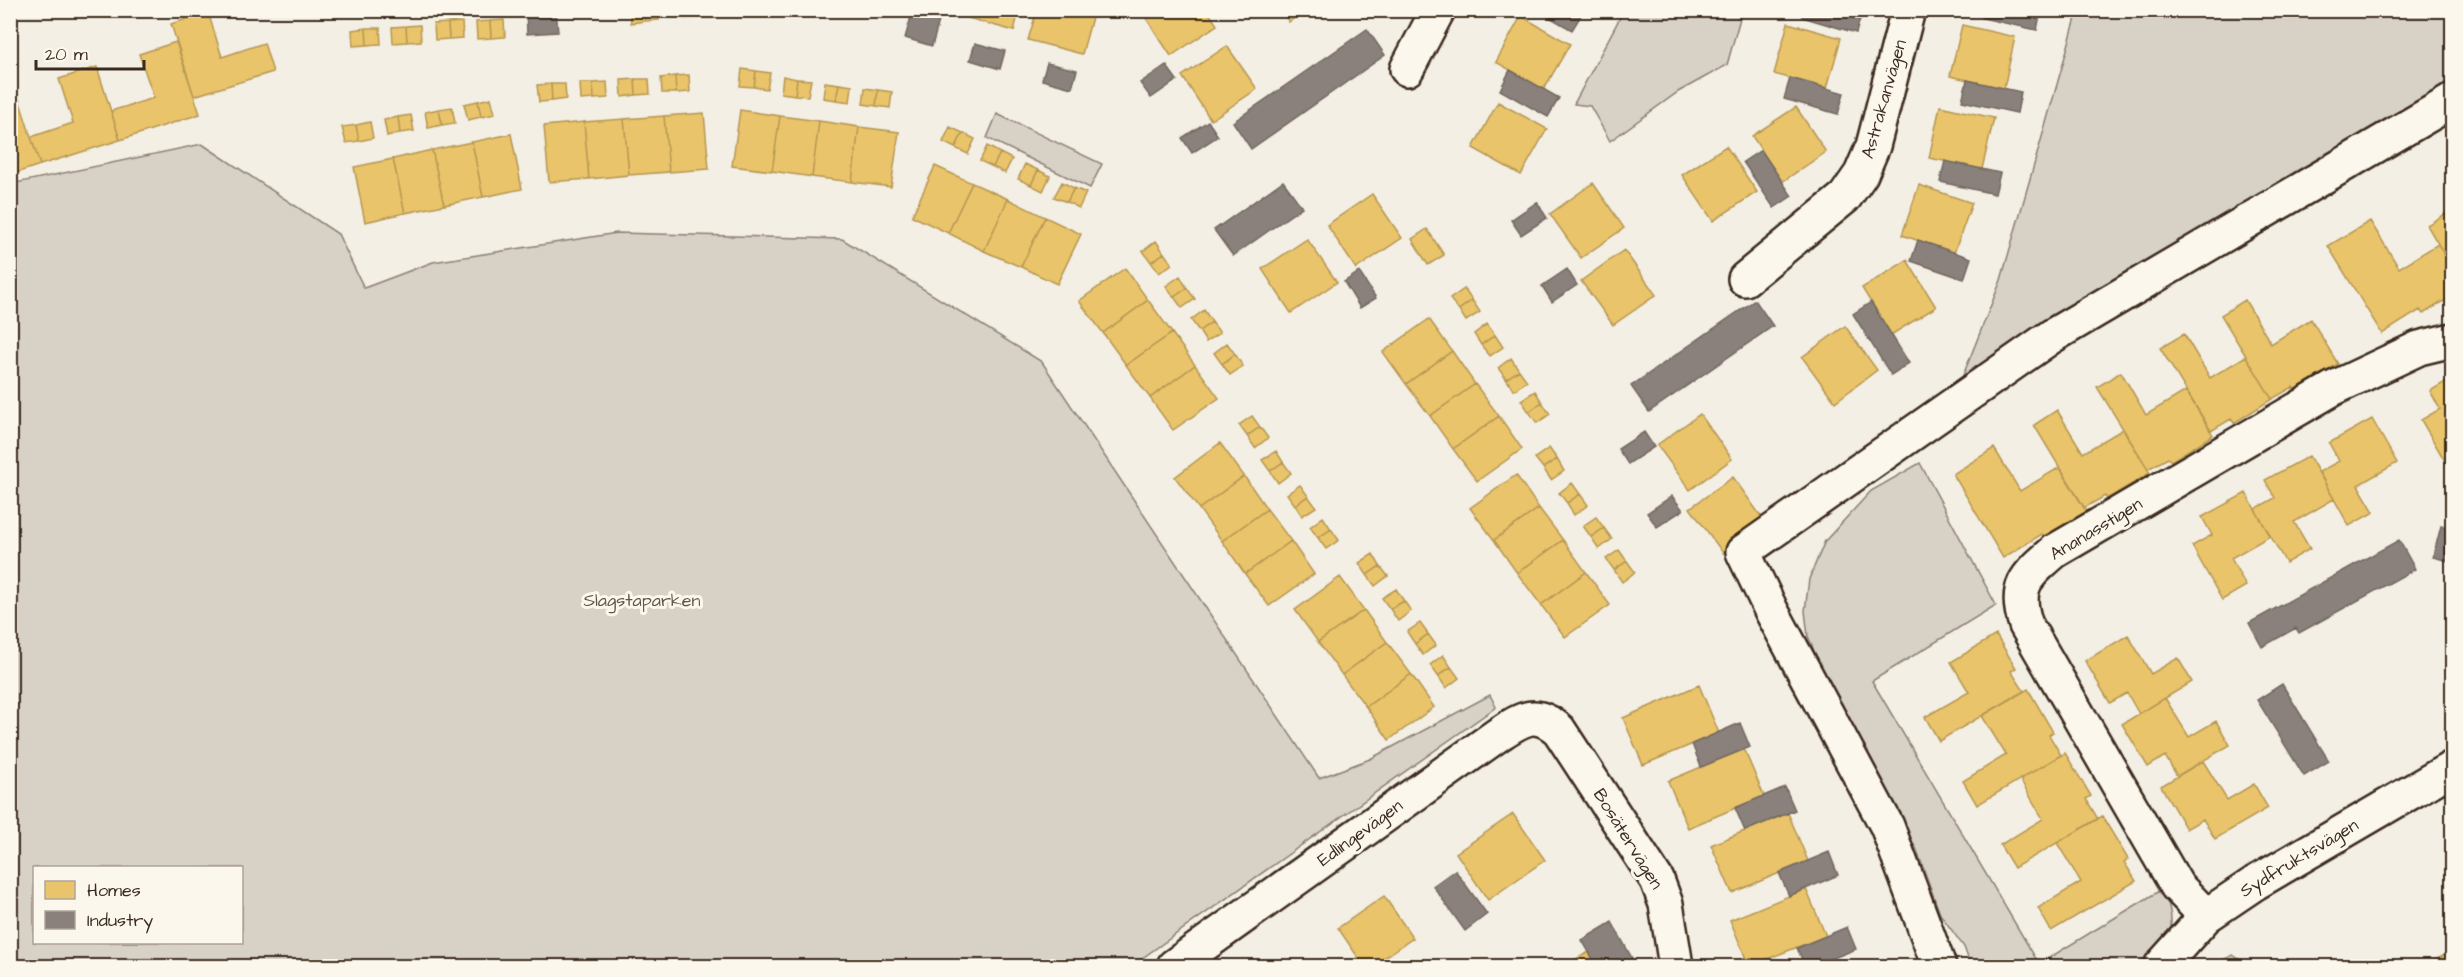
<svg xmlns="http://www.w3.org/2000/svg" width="2463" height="977" viewBox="0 0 2463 977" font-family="'Architects Daughter',sans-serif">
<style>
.green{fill:#d8d1c6;stroke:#8a7e72;stroke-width:1.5;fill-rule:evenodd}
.homes{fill:#e9c46a;stroke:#b59653;stroke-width:1.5}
.industry{fill:#8a817c;stroke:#726760;stroke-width:1.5}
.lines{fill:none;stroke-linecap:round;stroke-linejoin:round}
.minor-casing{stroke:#3b2a1e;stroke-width:38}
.minor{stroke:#fbf7ec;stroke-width:33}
.labels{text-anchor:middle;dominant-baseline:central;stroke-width:6;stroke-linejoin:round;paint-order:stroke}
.street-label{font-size:18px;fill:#3b2a1e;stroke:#fbf7ec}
.park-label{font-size:18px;fill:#625448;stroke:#fbf7ec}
</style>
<rect width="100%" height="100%" fill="#f3efe4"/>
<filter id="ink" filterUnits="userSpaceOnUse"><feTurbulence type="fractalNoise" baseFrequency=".0167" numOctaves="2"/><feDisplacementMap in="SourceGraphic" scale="12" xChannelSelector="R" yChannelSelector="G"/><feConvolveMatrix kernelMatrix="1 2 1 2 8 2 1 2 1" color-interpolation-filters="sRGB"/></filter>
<g filter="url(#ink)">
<!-- green -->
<path class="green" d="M1624,10L1742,11L1727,65L1678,92L1610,141L1590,106L1574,104Z
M2078,11H2452V95L1954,398L2001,280Z
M997,114L1102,164L1090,188L987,138Z
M202,144L338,234L364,288L433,262L617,233L842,239L1042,362L1319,778L1370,759L1490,695L1496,707L1131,966H11V184ZM34,868H242V942H34Z
M1920,463L1996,605L1872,681L2039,964L2164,888C2176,928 2174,934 2149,966H1971L1964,947L1940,914L1916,848L1828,686L1808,636L1805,611L1809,579L1825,541L1871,491Z
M2233,955L2249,966H2211L2212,965Z"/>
<!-- homes -->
<path class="homes" d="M10,10H14L17,17L10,20Z
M630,10H644L645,21L631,23Z
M644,10H658L659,20L645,21Z
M685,10H699V18L685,19Z
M699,10H712L713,18H699Z
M727,10H740L741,15L727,16Z
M740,10H755V14L741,15Z
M769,10H783V13L769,14Z
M962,10H1019L1014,31L961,16Z
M1037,10H1094L1082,54L1028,40Z
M1144,10H1207L1217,25L1171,56L1142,12Z
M1281,10H1306L1289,22Z
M208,12L222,57L264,43L273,72L194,96L171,24Z
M1521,16L1570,44L1544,89L1496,62Z
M504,20L505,37L491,38L490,21Z
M490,21L491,38L477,39L476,22Z
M462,22L463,38L449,39L448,23Z
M448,23L449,39L435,40L434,24Z
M1788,23L1841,38L1827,88L1774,74Z
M420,25L421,41L407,42L406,26Z
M1962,25L2015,37L2004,88L1950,76Z
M406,26L407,42L393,43L392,27Z
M366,28H380L381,44L367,45Z
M366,28L367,45L353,46L352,30Z
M176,42L200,114L120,140L111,111L154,98L139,54Z
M1227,46L1257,89L1211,120L1182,76Z
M97,67L120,140L40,165L31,137L73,123L59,79Z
M742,69L756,71L754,87L740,86Z
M756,71L770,73L767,89L754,87Z
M689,75L690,92L676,93L675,76Z
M675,76L676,93H662L661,78Z
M783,76L797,79L795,95L781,93Z
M635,79L636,95L622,97L621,80Z
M635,79H649L650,94L636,95Z
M797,79L811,80L808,96L795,95Z
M607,82L608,98L594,99L593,83Z
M825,82L839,84L836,100L823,98Z
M580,83H593L594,99L581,100Z
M551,84L552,101L539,102L537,85Z
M551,84H565L566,99L552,101Z
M839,84L852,86L850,102L836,100Z
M865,88L878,90L876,106L863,104Z
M878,90L892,92L890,108L876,106Z
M17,93L40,165L10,175V95Z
M491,98L495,114L481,117L478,101Z
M478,101L481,117L468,120L464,104Z
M1498,102L1547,129L1521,175L1473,148Z
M1940,106L1994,118L1982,169L1929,158Z
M452,107L455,123L442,125L439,109Z
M1796,107L1826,152L1782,182L1752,136Z
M439,109L442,125L428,128L425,112Z
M740,110L780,116L772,171L732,166Z
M704,113L709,169L669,172L664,116Z
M411,115L414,131L400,133L398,117Z
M664,116L669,172L629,175L624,119Z
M780,116L819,121L812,177L772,171Z
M398,117L400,133L387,136L384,120Z
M624,119L629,175L589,179L584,122Z
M819,121L859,127L852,182L812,177Z
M370,122L373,138L359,141L356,125Z
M584,122L589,179L549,182L544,126Z
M356,125L359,141L346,143L342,127Z
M859,127L899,132L891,187L852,182Z
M950,127L963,133L955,148L943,142Z
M963,133L975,139L968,154L955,148Z
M511,134L522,189L483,197L472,142Z
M472,142L483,197L444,205L432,150Z
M987,146L1000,153L993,167L980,161Z
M1726,146L1757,192L1713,221L1682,175Z
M432,150L444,205L405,213L393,159Z
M1000,153L1012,159L1005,173L993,167Z
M393,159L405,213L365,222L354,167Z
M1025,164L1038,170L1031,185L1018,179Z
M935,166L972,183L948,233L912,216Z
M1038,170L1050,176L1043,191L1031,185Z
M1062,182L1074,188L1067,202L1054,197Z
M972,183L1008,199L984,251L948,233Z
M1593,183L1624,228L1581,258L1550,214Z
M1919,185L1972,203L1954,253L1902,235Z
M1074,188L1086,193L1079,208L1067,202Z
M1372,194L1402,238L1356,269L1327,225Z
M1008,199L1045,217L1021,267L984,251Z
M2450,211L2452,214V268L2427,225Z
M1045,217L1081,234L1057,284L1021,267Z
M2370,221L2399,268L2438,244L2452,268V296L2423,314L2420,310L2382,334L2328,246Z
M1427,229L1444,255L1428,265L1412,239Z
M1307,239L1337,282L1291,313L1262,269Z
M1156,241L1164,253L1151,262L1143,251Z
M1624,250L1656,295L1613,325L1581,281Z
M1164,253L1172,264L1159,273L1151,262Z
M1907,260L1936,307L1891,335L1862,288Z
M1125,268L1148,300L1103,333L1079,301Z
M1180,276L1187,288L1174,297L1166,286Z
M1187,288L1195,299L1182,308L1174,297Z
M1464,289L1472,300L1459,310L1450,299Z
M1148,300L1172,333L1126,365L1103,333Z
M1472,300L1480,312L1466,321L1459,310Z
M2245,300L2271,344L2311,319L2338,364L2295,390L2293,387L2272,399L2221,315Z
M1204,310L1212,322L1199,331L1191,320Z
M1429,319L1452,351L1406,384L1383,352Z
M1212,322L1220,333L1206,342L1199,331Z
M1487,324L1495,335L1481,345L1474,334Z
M1845,326L1877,370L1835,402L1802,357Z
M1172,333L1195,365L1150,398L1126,365Z
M2184,334L2210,378L2246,356L2272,399L2234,423L2231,419L2211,431L2160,348Z
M1495,335L1503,347L1490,356L1481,345Z
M1227,343L1235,354L1222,364L1214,353Z
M1452,351L1475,384L1430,416L1406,384Z
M1235,354L1243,366L1230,375L1222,364Z
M1511,358L1519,370L1506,379L1498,368Z
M1195,365L1219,398L1173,430L1150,398Z
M1519,370L1527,381L1514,390L1506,379Z
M2121,372L2146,415L2186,391L2213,435L2171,461L2168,458L2148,469L2097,387Z
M2452,378V473L2421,420L2440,409L2430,391Z
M1475,384L1499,416L1453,449L1430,416Z
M1535,391L1542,402L1529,412L1521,400Z
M1542,402L1550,414L1537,423L1529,412Z
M2057,410L2083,453L2123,429L2150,473L2107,499L2105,496L2084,508L2034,425Z
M1700,414L1732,459L1690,490L1657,445Z
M1252,416L1260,427L1247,436L1239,425Z
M1499,416L1522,449L1477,481L1453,449Z
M2372,419L2397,463L2358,485L2374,512L2349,526L2319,472L2339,461L2329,443Z
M1260,427L1268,438L1255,448L1247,436Z
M1220,443L1244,476L1199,509L1175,477Z
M1549,448L1557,459L1543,468L1535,458Z
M1994,448L2020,491L2060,467L2087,512L2044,538L2042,534L2003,558L1953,474Z
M1276,451L1283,462L1270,471L1262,460Z
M2309,456L2334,499L2294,522L2310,549L2286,563L2255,509L2275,498L2265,480Z
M1557,459L1564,471L1551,480L1543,468Z
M1283,462L1291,473L1278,483L1270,471Z
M1516,475L1539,508L1494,540L1470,508Z
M1244,476L1267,509L1222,541L1199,509Z
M1733,477L1765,522L1723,553L1690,508Z
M1572,483L1580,494L1567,503L1559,493Z
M1300,485L1308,496L1295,505L1287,494Z
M2246,493L2270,536L2231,558L2246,586L2222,600L2192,546L2212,535L2202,517Z
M1580,494L1588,505L1574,515L1567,503Z
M1308,496L1316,507L1302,516L1295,505Z
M1539,508L1563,540L1517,573L1494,540Z
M1267,509L1291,541L1245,574L1222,541Z
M1323,517L1331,529L1318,538L1310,527Z
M1596,517L1604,528L1591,537L1583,526Z
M1604,528L1612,539L1599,549L1591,537Z
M1331,529L1339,540L1326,549L1318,538Z
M1563,540L1586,572L1541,605L1517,573Z
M1291,541L1314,574L1269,606L1245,574Z
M1619,550L1627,561L1614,570L1606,559Z
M1373,554L1380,566L1367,575L1359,563Z
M1627,561L1635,572L1622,582L1614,570Z
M1380,566L1388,576L1375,586L1367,575Z
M1586,572L1610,605L1565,637L1541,605Z
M1340,577L1364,610L1318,642L1295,610Z
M1396,589L1404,601L1390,609L1382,598Z
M1404,601L1411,611L1398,621L1390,609Z
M1364,610L1387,642L1342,675L1318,642Z
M1420,623L1428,634L1415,644L1407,632Z
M1428,634L1436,645L1423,655L1415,644Z
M1996,635L2016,668L2011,671L2024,691L1939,741L1925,717L1969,692L1951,662Z
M2128,635L2151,674L2178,658L2192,682L2139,714L2127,693L2110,703L2085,661Z
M1387,642L1411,674L1366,707L1342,675Z
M1443,655L1451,667L1438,676L1430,665Z
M1451,667L1459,678L1446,688L1438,676Z
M1411,674L1434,707L1389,740L1366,707Z
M1699,685L1719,733L1643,765L1623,718Z
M2028,689L2053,732L2049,735L2061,755L1977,805L1963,781L2006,755L1982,716Z
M2165,698L2189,737L2216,721L2230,745L2177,776L2165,756L2148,767L2122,724Z
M1744,749L1764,796L1688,828L1668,781Z
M2065,753L2091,796L2086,799L2098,819L2014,868L2000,845L2043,819L2020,779Z
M2203,761L2227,800L2254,784L2268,808L2215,839L2203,819L2186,829L2161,786Z
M1788,813L1808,861L1732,893L1711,845Z
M1513,814L1545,860L1488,900L1456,853Z
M2102,816L2128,859L2124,862L2136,881L2051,931L2038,908L2081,882L2057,843Z
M1806,889L1826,936L1749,966L1730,920Z
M1384,896L1413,938L1372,966H1364L1338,928Z
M2452,951V966H2424Z
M1589,952L1597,966H1563Z"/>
<!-- industry -->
<path class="industry" d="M526,10H556L558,32L527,34Z
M913,10H942L932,46L905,38Z
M1537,10H1581L1583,12L1572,30Z
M1804,10H1857L1862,12L1856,33L1802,17Z
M1984,10H2041L2037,30L1982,18Z
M1367,29L1385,55L1251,149L1233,122Z
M975,43L1005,51L1000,69L970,60Z
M1047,63L1077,70L1072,88L1042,80Z
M1166,65L1177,80L1151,98L1140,83Z
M1510,70L1559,98L1548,117L1500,90Z
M1790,78L1844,93L1838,114L1784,99Z
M1967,80L2021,92L2017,113L1962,101Z
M1208,121L1218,136L1192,153L1182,138Z
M1761,150L1792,196L1774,208L1743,162Z
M1945,161L2000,173L1995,194L1940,182Z
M1283,181L1302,207L1233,256L1214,230Z
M1537,202L1547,218L1521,235L1511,220Z
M1918,240L1971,258L1964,279L1911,261Z
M1567,269L1577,285L1552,302L1542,286Z
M1359,272L1376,298L1360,308L1344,282Z
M1755,300L1773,326L1649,412L1631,386Z
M1871,302L1909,363L1891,375L1853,314Z
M1644,432L1654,447L1628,464L1618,449Z
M1672,496L1683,510L1657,527L1647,513Z
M2441,526L2452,529V562L2433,557Z
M2399,540L2415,569L2299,633L2296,628L2262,647L2249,623Z
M2282,684L2329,761L2304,776L2257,700Z
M1740,723L1750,747L1701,767L1692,744Z
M1785,787L1795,810L1745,831L1735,808Z
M1829,852L1838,875L1789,896L1779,873Z
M1455,870L1487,914L1465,931L1433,886Z
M1612,922L1633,960L1621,966H1597L1582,940Z
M1847,927L1856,949L1813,966H1805L1797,948Z"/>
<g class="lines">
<!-- minor casing -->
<g class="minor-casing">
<path id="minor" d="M1407,69L1438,10
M1745,279L1845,197L1861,174L1873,146L1908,10
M2206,916L2177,886L2026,625C2013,586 2026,576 2055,551L2332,389L2419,348L2452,340
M1174,966L1499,734C1522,719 1535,709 1559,730L1657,880L1666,904L1676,966
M1939,966L1887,826L1771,610L1743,552L2052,336L2452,101
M2161,966L2206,916L2255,883L2452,768"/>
</g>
<!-- minor -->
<use href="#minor" class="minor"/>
</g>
</g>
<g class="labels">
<!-- street labels -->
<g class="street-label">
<text transform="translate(1884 99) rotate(-74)">Astrakanvägen</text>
<text transform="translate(2096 529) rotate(-31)">Ananasstigen</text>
<text transform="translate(1360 833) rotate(-36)">Edlingevägen</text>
<text transform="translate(1628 839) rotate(58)">Bosätervägen</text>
<text transform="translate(2299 858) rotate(-31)">Sydfruktsvägen</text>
</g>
<!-- park labels -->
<g class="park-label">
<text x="642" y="600">Slagstaparken</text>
</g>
</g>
<!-- margin -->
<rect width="2463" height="977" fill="none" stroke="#fbf7ec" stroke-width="36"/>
<rect x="18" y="18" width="2427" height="941" fill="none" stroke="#3b2a1e" stroke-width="2" filter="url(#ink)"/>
<!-- legend -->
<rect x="33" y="866" width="210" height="78" fill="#fbf7ec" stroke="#aea59a" stroke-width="1.5"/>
<rect x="45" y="881" width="30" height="18" fill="#e9c46a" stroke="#aea59a" stroke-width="1.5"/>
<text x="87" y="896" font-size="18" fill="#3b2a1e">Homes</text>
<rect x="45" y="911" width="30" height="18" fill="#8a817c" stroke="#aea59a" stroke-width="1.5"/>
<text x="87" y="926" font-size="18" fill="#3b2a1e">Industry</text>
<!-- scale -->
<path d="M36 60v9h108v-9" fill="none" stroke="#3b2a1e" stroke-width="3"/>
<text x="45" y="60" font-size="18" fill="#3b2a1e" stroke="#fbf7ec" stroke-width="4.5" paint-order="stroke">20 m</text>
</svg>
